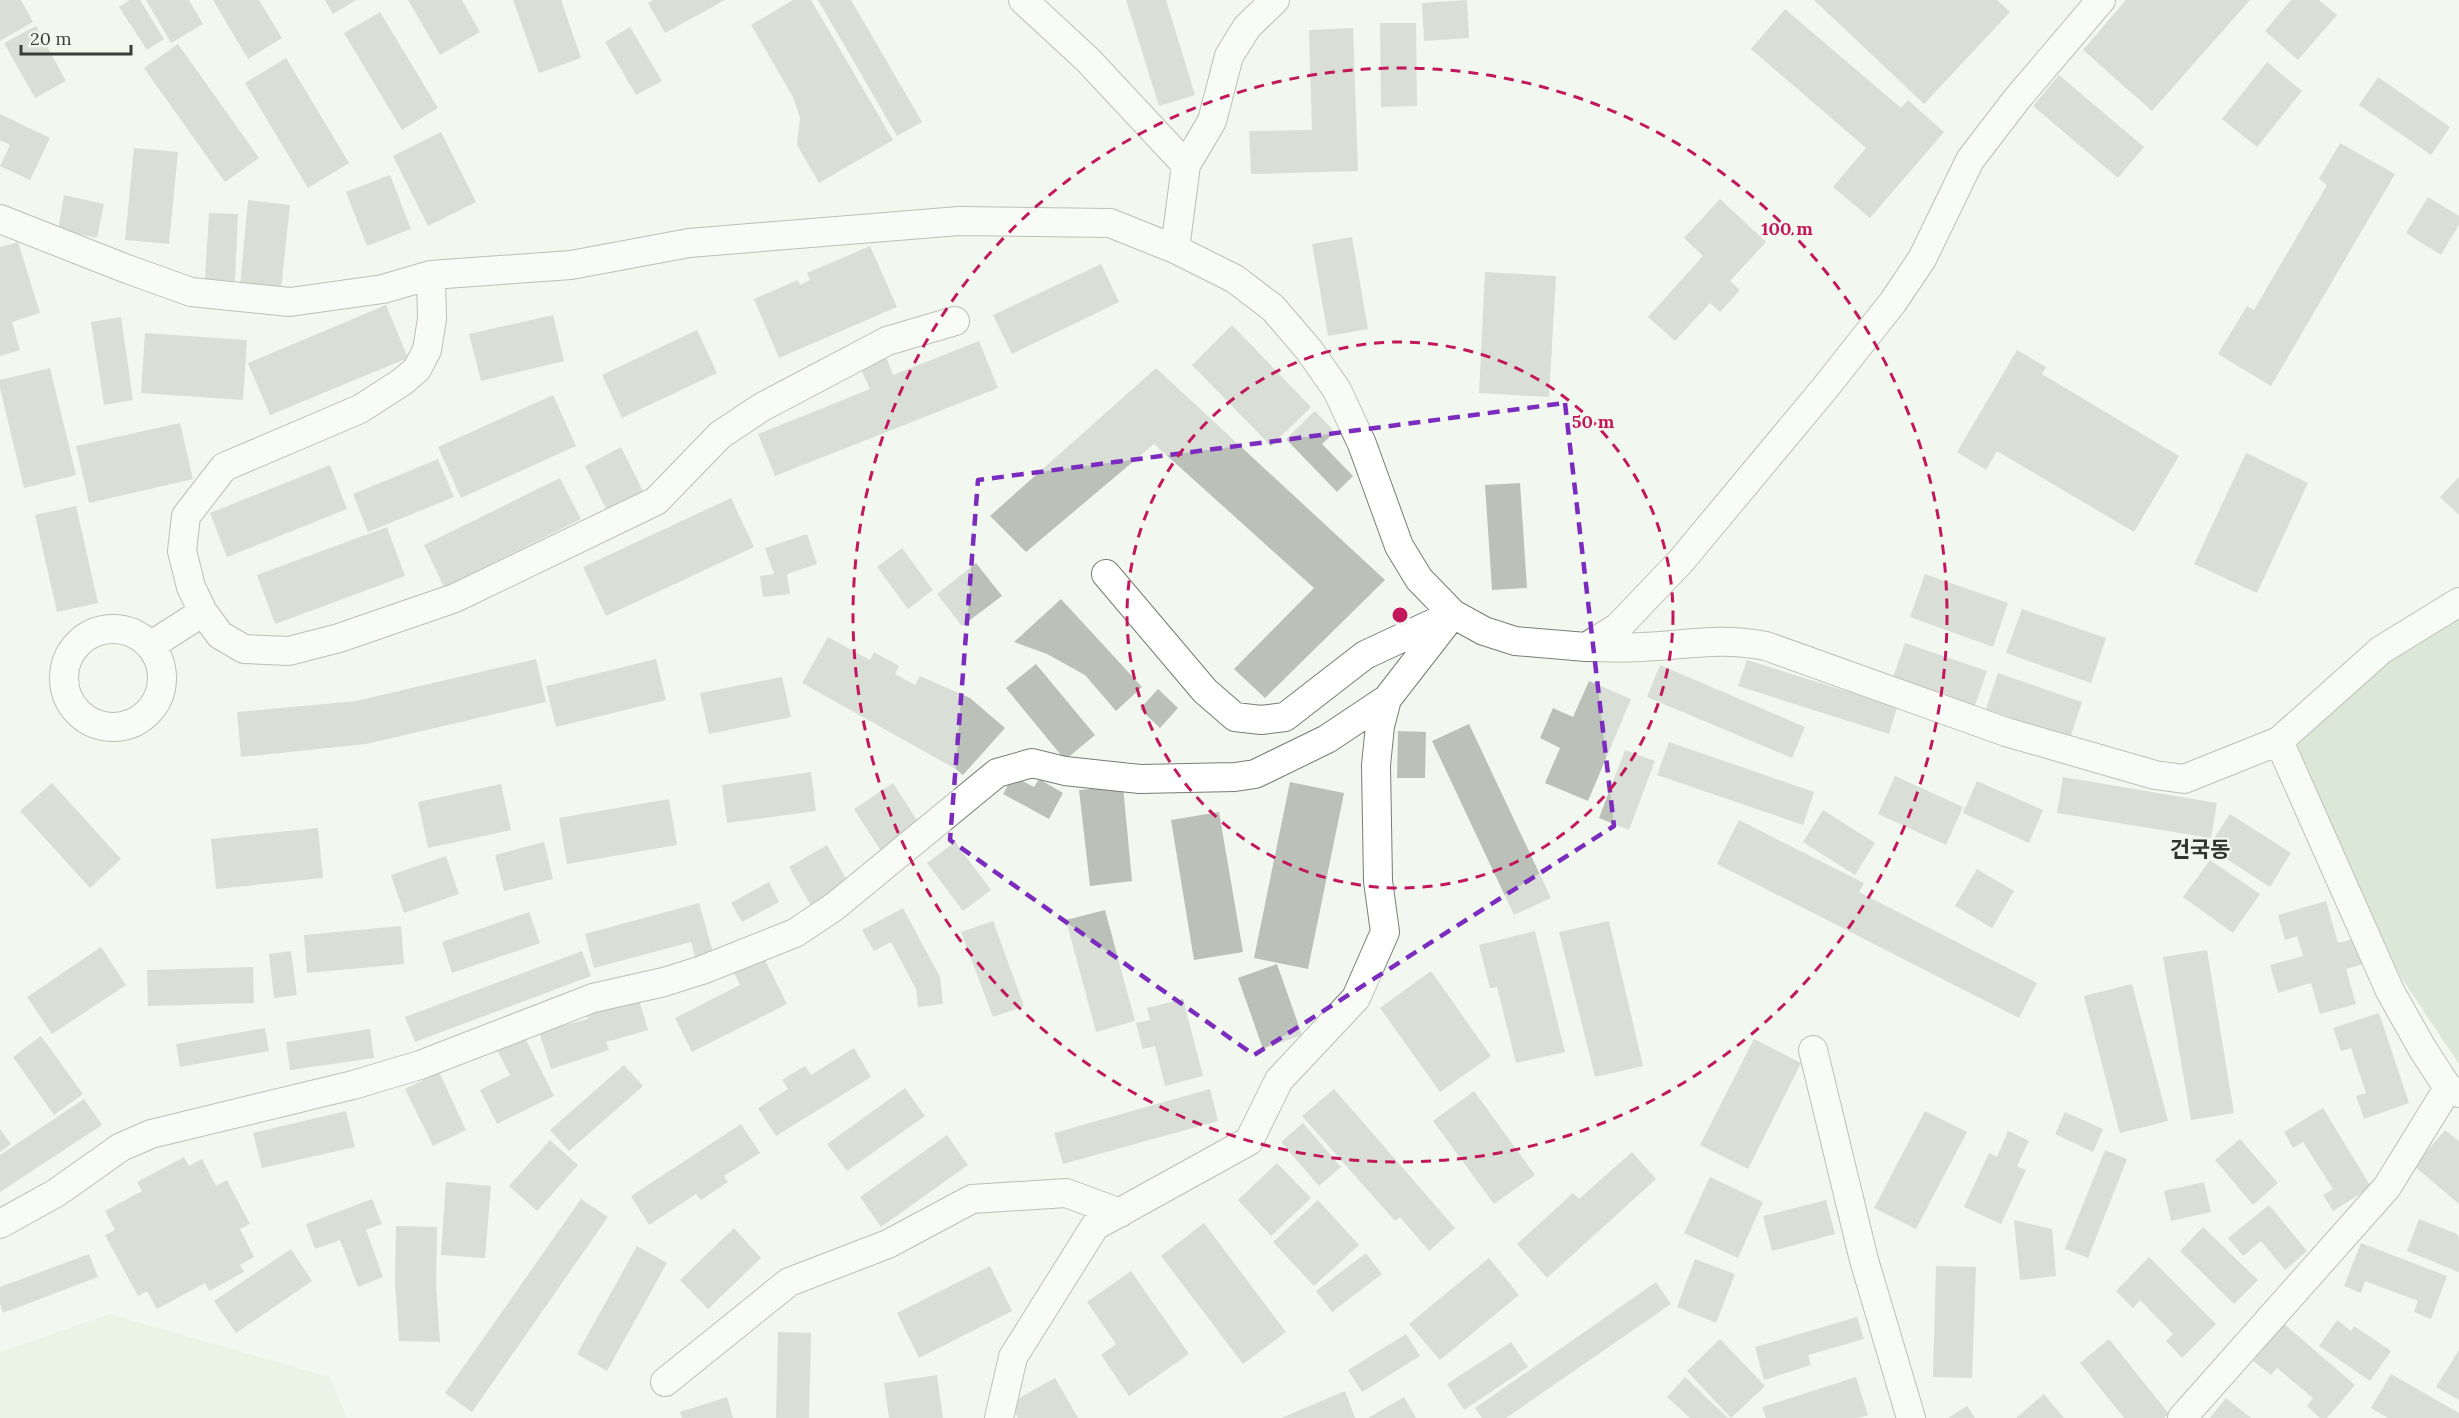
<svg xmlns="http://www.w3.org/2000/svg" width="2459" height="1418" viewBox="0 0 2459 1418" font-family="Lora,'Noto Sans KR',serif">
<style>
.built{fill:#e2edde}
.green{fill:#c1d4ba}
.building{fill:#bbc1b9}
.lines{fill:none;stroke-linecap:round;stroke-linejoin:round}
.minor-casing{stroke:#787d75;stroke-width:30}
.minor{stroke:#fff;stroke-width:28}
.marked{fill:none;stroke:#7b2cbf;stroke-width:4.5;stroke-dasharray:12 8;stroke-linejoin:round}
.ring{fill:none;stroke:#c2185b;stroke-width:3;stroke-dasharray:10 8}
.labels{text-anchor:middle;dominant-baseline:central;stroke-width:4.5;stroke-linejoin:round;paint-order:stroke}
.quarter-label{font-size:22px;font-weight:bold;fill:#30352e;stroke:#f2f8ef}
.centre{fill:#c2185b;stroke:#f2f8ef;stroke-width:3}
.ring-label{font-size:18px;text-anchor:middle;font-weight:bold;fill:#c2185b;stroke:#f2f8ef;stroke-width:4.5;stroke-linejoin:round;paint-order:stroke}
</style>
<rect width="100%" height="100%" fill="#f2f8ef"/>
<!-- built -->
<path class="built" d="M110,1314L330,1377L347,1418H0V1352Z"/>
<!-- green -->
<path class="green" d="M2459,613V1064L2399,974L2292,738L2391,653Z"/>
<!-- building -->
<path class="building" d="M0,0H21L33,22L0,41Z
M130,0H140L164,39L147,50L119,7Z
M146,0H189L203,24L171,43Z
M213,0H259L282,38L248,59Z
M325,0H356L333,14Z
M408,0H462L480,32L440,55Z
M513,0H561L581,58L539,73Z
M653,0H725L665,33L648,3Z
M793,0H811L893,140L819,183L797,145L800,118L793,97L751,25Z
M818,0H851L922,122L897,136Z
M1126,0H1166L1195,95L1159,106Z
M1467,0L1469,38L1424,41L1422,3Z
M1814,0H1997L2010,12L1924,104Z
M2126,0H2250L2152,111L2083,50Z
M2291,0H2319L2337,15L2298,60L2265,31Z
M1785,9L1901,108L1908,100L1944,132L1870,218L1833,187L1866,148L1751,49Z
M380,12L438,108L402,130L344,33Z
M1380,23H1416L1417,106L1381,107Z
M36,26L66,81L35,98L4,43Z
M630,27L662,81L636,95L605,42Z
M1353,28L1358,171L1251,174L1249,131L1312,130L1309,30Z
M178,44L259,158L225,182L144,68Z
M286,58L349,163L308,188L245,83Z
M2267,62L2302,91L2257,147L2222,119Z
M2059,75L2144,147L2118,178L2033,106Z
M2378,77L2450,127L2431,155L2359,105Z
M0,114L50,138L30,180L0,166L10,145L0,140Z
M441,132L476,202L428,226L393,156Z
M2340,143L2395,174L2271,386L2218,354L2247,306L2254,310L2327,185L2319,179Z
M134,148L178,152L169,244L125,240Z
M390,175L411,229L367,246L346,192Z
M64,195L104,204L97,238L58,230Z
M2428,197L2459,216V225L2441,255L2406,233Z
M1720,199L1766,242L1730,281L1740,290L1720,312L1710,303L1675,341L1648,317L1703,256L1684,238Z
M248,200L290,205L281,290L240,286Z
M209,213L238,214L235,281L205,279Z
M1352,237L1368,329L1328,336L1312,244Z
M18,242L40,313L12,322L20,350L0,356V247Z
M870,246L897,307L779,358L754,299L798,280L800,285L810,280L807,273Z
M1101,264L1119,302L1012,354L993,315Z
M1485,272L1556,276L1549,397L1479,393Z
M386,305L408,358L270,415L248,363Z
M553,315L564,361L481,381L469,334Z
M121,317L133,400L104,405L91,322Z
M1232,325L1311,407L1271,446L1192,365Z
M697,330L717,373L622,418L602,375Z
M145,333L247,340L243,400L141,393Z
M979,341L998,388L775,476L758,434L870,389L859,365L885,354L893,375Z
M2017,350L2046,367L2042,374L2179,456L2134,532L1997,451L1986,470L1957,452Z
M50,368L76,475L24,488L0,388V380Z
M1156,368L1385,580L1265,698L1234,669L1314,588L1154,444L1026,552L990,516Z
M553,395L576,446L461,498L438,447Z
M1315,411L1335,432L1322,444L1353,476L1337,492L1286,439Z
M180,423L193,479L89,503L76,446Z
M621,447L643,491L606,509L585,466Z
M2246,453L2308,483L2257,593L2194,564Z
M438,459L454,497L368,532L353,494Z
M330,465L347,509L227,557L210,513Z
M2459,477V515L2440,497Z
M560,478L581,519L444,587L424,545Z
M1520,483L1527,588L1492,590L1485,485Z
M731,498L754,547L606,616L583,567Z
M76,506L98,603L57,612L35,515Z
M387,527L405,576L275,624L257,575Z
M807,534L817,564L787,574L790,594L763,597L760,576L774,574L765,548Z
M902,548L933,590L908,609L877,567Z
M976,563L1002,596L962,626L937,594Z
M1925,574L2008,603L1993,647L1910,617Z
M1061,599L1142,687L1116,711L1085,675L1047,654L1014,642Z
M2022,609L2106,638L2091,683L2006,653Z
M828,637L870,660L874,652L899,666L895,674L915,685L920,676L970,698L1005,728L963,775L954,768L802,683Z
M1905,643L1987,671L1973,711L1891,683Z
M536,659L546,702L366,744L241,757L237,712L356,701Z
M656,659L666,700L556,727L546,686Z
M1747,660L1897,707L1889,734L1738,686Z
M1036,664L1095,735L1065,760L1006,688Z
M1660,665L1805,727L1792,758L1647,697Z
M1998,673L2082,702L2070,738L1986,709Z
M782,677L791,717L709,734L700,693Z
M1589,681L1631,699L1588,801L1545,783L1560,748L1540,738L1553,708L1573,717Z
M1158,689L1178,708L1160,728L1140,709Z
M1469,724L1551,898L1514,915L1432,741Z
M1398,731L1426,732L1425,778H1397Z
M1669,742L1814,792L1803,825L1657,775Z
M1625,750L1655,761L1629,830L1599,818Z
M811,772L816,811L727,823L722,785Z
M1013,776L1034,787L1039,779L1063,793L1049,819L1003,794Z
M1895,776L1963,807L1946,845L1878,814Z
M2063,777L2217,803L2211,838L2057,813Z
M1977,781L2043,810L2029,843L1963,813Z
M1290,782L1344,793L1308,969L1254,958Z
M52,783L121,859L90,888L20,811Z
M893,783L920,825L881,851L854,809Z
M501,784L511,830L428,848L418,802Z
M1123,786L1132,881L1090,886L1079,790Z
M669,799L677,845L567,864L559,818Z
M1823,810L1875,843L1855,875L1803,842Z
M1219,812L1243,952L1194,960L1171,820Z
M2230,814L2291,853L2270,887L2208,847Z
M1739,820L1864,883L1859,892L2037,983L2019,1018L1717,864Z
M318,828L323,878L216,889L211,839Z
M544,842L553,879L504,891L495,855Z
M955,842L991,890L963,911L927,863Z
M827,845L849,884L811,906L789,867Z
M446,856L459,894L404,913L391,875Z
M2210,860L2260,894L2233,933L2183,897Z
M1977,869L2014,891L1992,928L1955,906Z
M769,882L779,902L742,922L731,903Z
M2326,901L2338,943L2360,937L2367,963L2346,969L2356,1004L2320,1014L2311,983L2278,993L2270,965L2303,956L2297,936L2285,940L2278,915Z
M699,903L714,956L696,960L691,942L594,968L585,934Z
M903,908L940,977L943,1004L918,1007L916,989L891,942L874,951L862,930Z
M1105,910L1135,1021L1096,1032L1066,920Z
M529,912L540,943L452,973L442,942Z
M993,921L1024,1006L993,1017L961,932Z
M1609,921L1643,1066L1595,1077L1559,932Z
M401,926L404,964L307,973L304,935Z
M1535,931L1565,1052L1516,1063L1497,987L1490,988L1479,945Z
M101,947L126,985L52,1034L27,997Z
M2207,950L2234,1113L2191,1120L2163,957Z
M291,951L297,995L274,998L269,954Z
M582,951L591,976L415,1042L405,1017Z
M764,958L787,1004L692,1052L675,1018L740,985L734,973Z
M1277,964L1302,1035L1263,1049L1238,978Z
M253,967L254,1003L148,1006L147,970Z
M1431,971L1491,1056L1440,1092L1380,1008Z
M2132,984L2168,1121L2120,1133L2084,996Z
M1183,999L1203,1076L1165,1086L1155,1046L1143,1049L1136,1023L1150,1020L1147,1008Z
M639,1000L648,1030L606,1042L609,1050L551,1069L539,1032L588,1019L587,1015Z
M2379,1013L2409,1103L2364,1119L2356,1096L2366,1093L2351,1048L2341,1051L2333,1028Z
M265,1028L269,1051L180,1067L176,1044Z
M370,1029L374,1058L290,1070L286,1042Z
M41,1036L83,1094L54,1115L13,1057Z
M524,1036L554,1096L497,1124L480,1090L510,1075L497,1050Z
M1754,1039L1801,1063L1748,1169L1700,1145Z
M854,1048L871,1077L776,1136L758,1108L788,1089L782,1080L805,1066L811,1075Z
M624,1065L643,1086L569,1151L550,1130Z
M439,1072L466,1130L433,1146L405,1089Z
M905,1088L925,1116L847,1171L827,1144Z
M1210,1089L1218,1121L1063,1164L1054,1133Z
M1334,1089L1455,1228L1429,1251L1400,1217L1395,1221L1302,1116Z
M1474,1091L1535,1175L1494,1204L1433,1121Z
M84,1099L102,1125L0,1192V1155Z
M2323,1108L2371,1187L2333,1211L2323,1195L2333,1189L2303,1142L2293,1148L2284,1132Z
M346,1111L355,1147L262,1168L253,1133Z
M1925,1111L1967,1132L1916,1229L1874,1208Z
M2065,1112L2103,1129L2093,1152L2055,1134Z
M1303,1123L1341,1167L1319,1186L1281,1142Z
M741,1124L760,1153L724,1176L728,1182L701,1200L696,1194L649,1225L631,1196Z
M0,1129L11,1144L0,1152Z
M2445,1130L2459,1141V1204L2414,1166Z
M2008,1131L2029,1141L2017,1166L2026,1170L2001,1224L1964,1207L1989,1153L1997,1157Z
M947,1135L968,1165L881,1227L860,1197Z
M2240,1139L2278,1183L2253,1205L2215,1160Z
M550,1140L578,1165L537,1211L509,1186Z
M2105,1150L2127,1159L2088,1258L2065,1249Z
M1632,1152L1656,1179L1547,1278L1517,1244L1573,1193L1579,1199Z
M184,1157L189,1166L202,1159L216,1186L227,1180L250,1224L240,1229L254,1257L240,1265L244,1272L209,1291L205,1283L157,1309L147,1291L138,1296L105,1235L115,1230L105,1211L142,1191L137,1182Z
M1277,1163L1311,1198L1271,1236L1238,1200Z
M1710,1177L1763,1202L1738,1258L1684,1233Z
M446,1182L491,1186L485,1258L441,1255Z
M2204,1182L2211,1212L2171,1221L2164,1191Z
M372,1199L382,1224L366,1230L383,1277L358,1287L340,1240L315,1249L306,1224Z
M581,1199L608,1217L472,1412L445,1393Z
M1318,1200L1359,1245L1314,1286L1273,1242Z
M1826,1200L1835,1234L1772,1251L1763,1216Z
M2269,1205L2307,1251L2285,1270L2261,1241L2243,1256L2228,1238Z
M2419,1219L2457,1234L2459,1238V1272L2407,1251Z
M2014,1220L2052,1229L2056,1276L2020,1280Z
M1204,1223L1286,1332L1243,1364L1161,1256Z
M396,1226L437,1227L436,1285L440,1342L399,1341L395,1284Z
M2203,1227L2258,1280L2234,1304L2180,1251Z
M734,1228L761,1258L708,1309L680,1280Z
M2361,1243L2447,1276L2431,1319L2414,1312L2418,1301L2365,1281L2361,1293L2344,1286Z
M637,1246L667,1263L607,1371L577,1354Z
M291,1249L312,1281L236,1333L214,1301Z
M1366,1253L1382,1274L1332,1312L1316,1291Z
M89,1254L98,1277L3,1313L0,1304V1287Z
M2149,1257L2216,1324L2182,1358L2166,1341L2173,1334L2140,1300L2133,1308L2116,1291Z
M1489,1258L1519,1295L1440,1360L1409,1324Z
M1695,1259L1735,1274L1716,1323L1677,1307Z
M990,1266L1012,1311L919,1358L897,1313Z
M1936,1266L1976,1267L1972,1378L1933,1377Z
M1131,1271L1189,1354L1129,1396L1101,1355L1116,1344L1087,1302Z
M1656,1282L1671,1304L1506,1418H1482L1475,1408Z
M1857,1317L1864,1339L1808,1355L1811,1365L1764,1380L1755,1347Z
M2337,1320L2351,1331L2354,1326L2391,1351L2370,1381L2319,1346Z
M2283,1323L2355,1385L2327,1418H2320L2307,1406L2313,1398L2277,1368L2271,1375L2252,1360Z
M778,1332L811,1333L809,1418H776Z
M1406,1334L1420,1356L1362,1392L1348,1370Z
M1720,1339L1765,1386L1731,1418L1687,1371Z
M2109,1339L2169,1414L2164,1418H2124L2080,1363Z
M1511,1342L1528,1367L1464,1410L1447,1384Z
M2459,1350V1400L2436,1387Z
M2391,1374L2459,1413V1418H2388L2371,1408Z
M937,1375L943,1418H889L884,1383Z
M1685,1377L1728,1418H1690L1667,1397Z
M1856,1377L1868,1415L1858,1418H1766L1762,1407Z
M1055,1378L1078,1418H1018L1010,1403Z
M1345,1391L1355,1418H1281Z
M2044,1394L2064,1418H2016Z
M727,1397L733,1418H682L680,1412Z
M1404,1397L1416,1418H1368Z
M2226,1398L2251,1418H2210Z
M1967,1406L1975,1418H1948Z"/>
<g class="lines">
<!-- minor casing -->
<g class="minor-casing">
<path id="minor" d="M1023,0L1088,60L1186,165L1175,249
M1186,165L1212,121L1229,56L1247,27L1275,0
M0,219L127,269L191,292L290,302L383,289L431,275L571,265L689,243L959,221L1110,223L1175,249L1235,279L1273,308L1309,350L1337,390L1362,444L1399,546L1419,579L1453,614L1484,631L1515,641L1586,647L1618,627L1681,561L1825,388L1893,302L1922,259L1970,160L2016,100L2101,0
M431,275L432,319L427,350L417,369L402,382L360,409L224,467L186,516L182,551L191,587L203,612L220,635L244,649L289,651L339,638L455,598L656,501L720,435L762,407L887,341L955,321
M64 678a49 49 0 1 1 98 0a49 49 0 1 1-98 0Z
M150,646L203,612
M1586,647C1604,647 1623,648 1641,647C1688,645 1718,637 1766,646L2006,732L2155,775L2184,779L2279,741L2381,650L2459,602
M2279,741L2390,991L2422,1048L2448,1088L2459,1093
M1813,1050L1864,1260L1911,1418
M0,1224L56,1193L121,1147L151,1134L353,1085L420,1065L593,998L664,982L702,970L795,933L834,907L997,773L1032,763L1065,771L1140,779L1235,777L1255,774L1327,739L1387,699
M665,1382L789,1282L888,1244L972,1199L1066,1193L1120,1213
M999,1418L1013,1357L1095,1226L1249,1141L1279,1080L1356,998L1385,932L1378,881L1376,765L1380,726L1387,699L1453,614L1365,655L1285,717L1261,720L1235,717L1205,691L1106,574
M2182,1418L2387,1187L2448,1088"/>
</g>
<!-- minor -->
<use href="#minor" class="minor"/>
</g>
<!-- marked area -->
<path d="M0 0H2459V1418H0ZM1565,403L1614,826L1254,1055L950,840L978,480Z" fill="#f2f8ef" fill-opacity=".55" fill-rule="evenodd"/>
<path class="marked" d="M1565,403L1614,826L1254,1055L950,840L978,480Z"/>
<!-- distance rings -->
<g class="ring">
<circle cx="1400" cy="615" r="273"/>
<circle cx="1400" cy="615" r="547"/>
</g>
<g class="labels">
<!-- quarter labels -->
<g class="quarter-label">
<text x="2200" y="849">건국동</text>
</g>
</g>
<circle cx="1400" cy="615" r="9" class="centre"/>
<g class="ring-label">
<text x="1787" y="235">100 m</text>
<text x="1593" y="428">50 m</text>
</g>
<!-- scale -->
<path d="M21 45v9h110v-9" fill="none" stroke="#3a3d39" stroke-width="3"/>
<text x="30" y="45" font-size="18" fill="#3a3d39" stroke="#f2f8ef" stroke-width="4.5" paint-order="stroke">20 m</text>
</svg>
